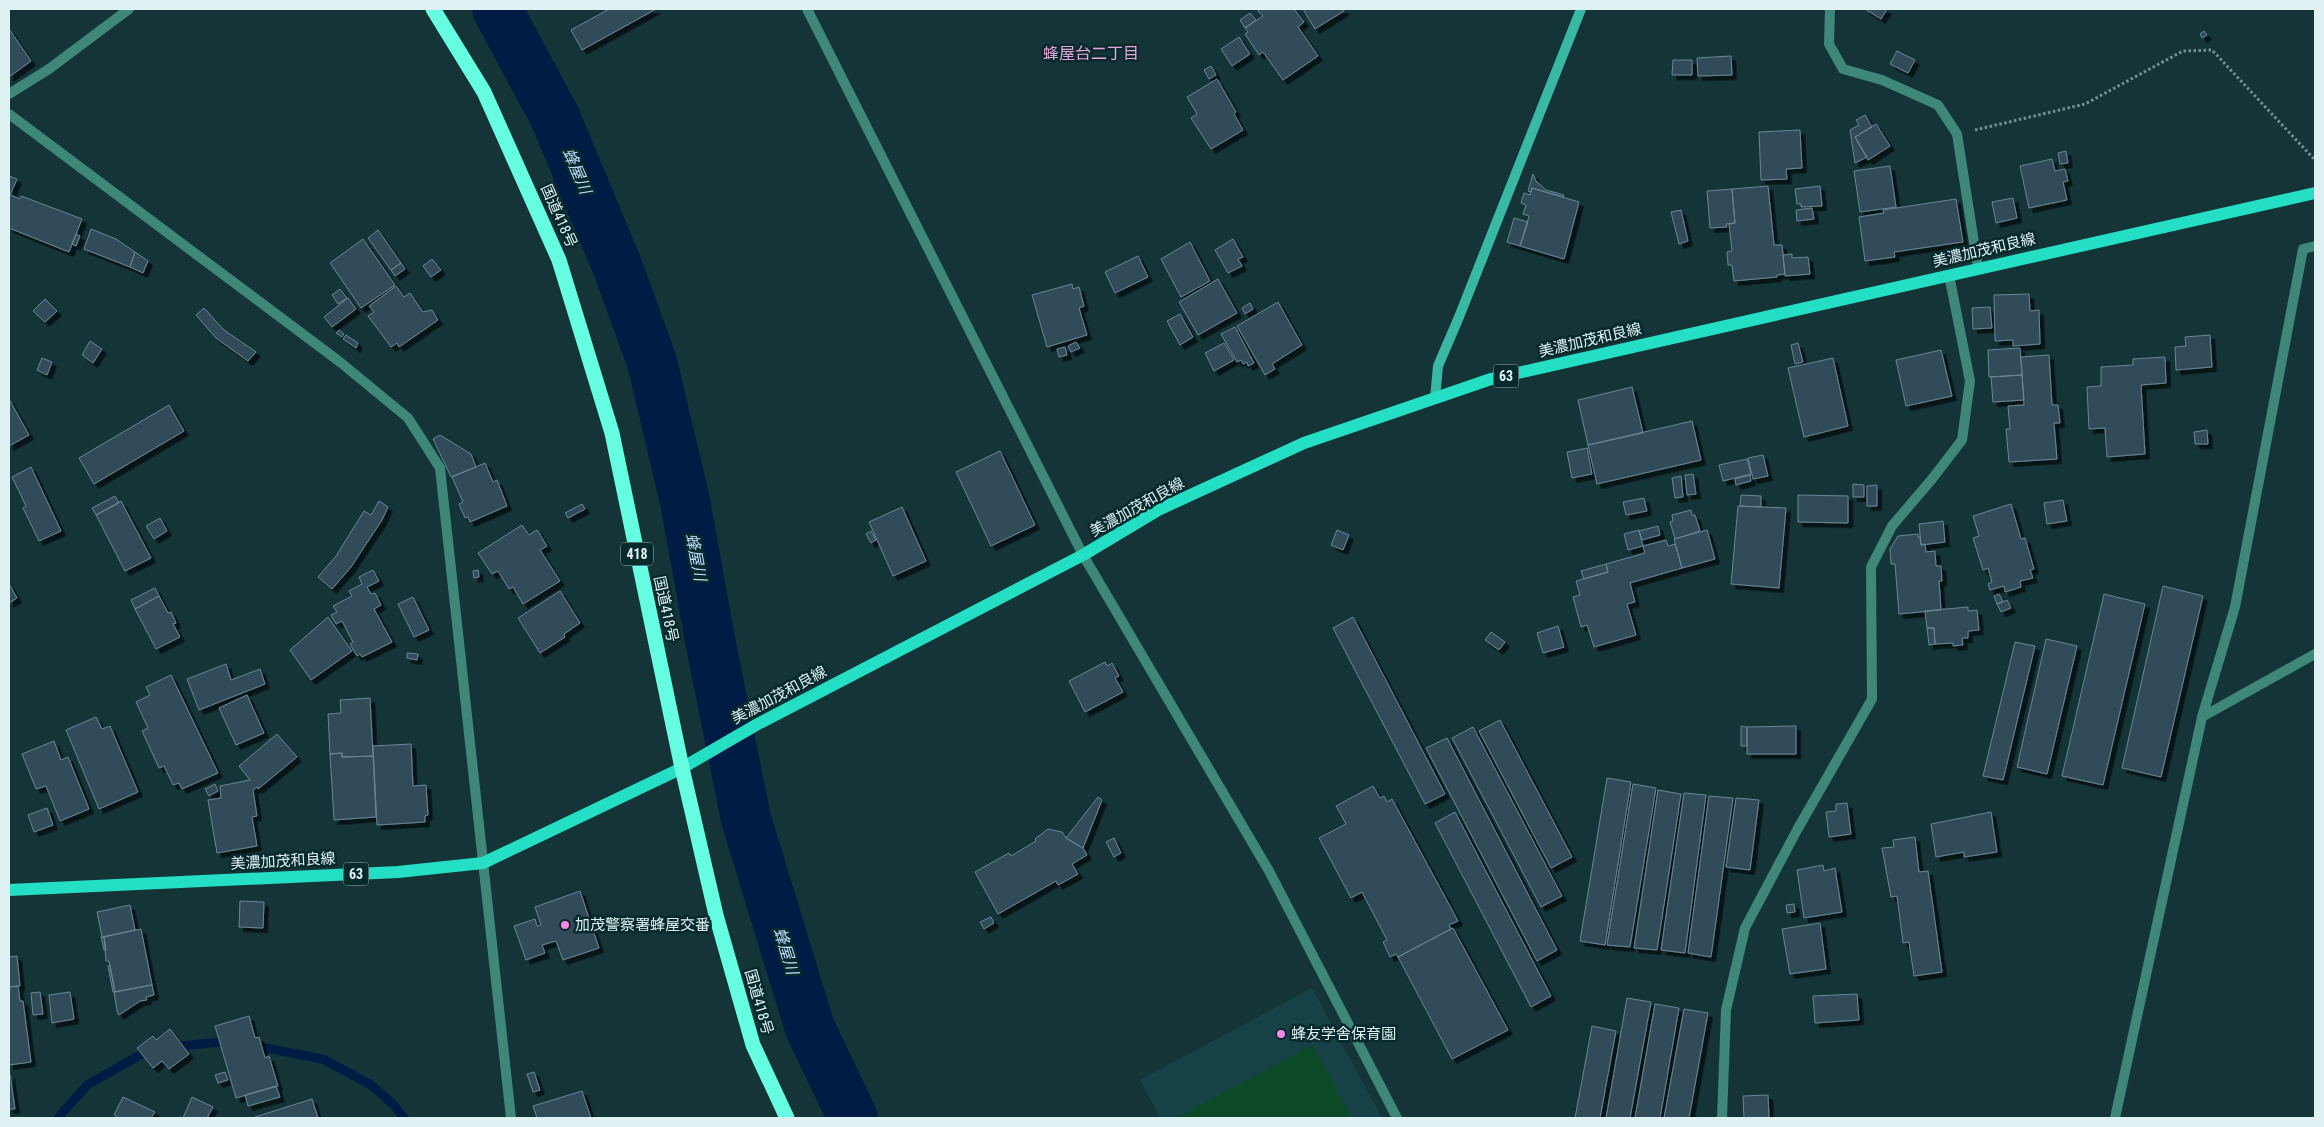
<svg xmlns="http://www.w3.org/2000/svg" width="2324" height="1127" viewBox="0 0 2324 1127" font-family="'Roboto Condensed','Noto Sans JP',sans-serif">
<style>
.built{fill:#164247}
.green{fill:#0c4927}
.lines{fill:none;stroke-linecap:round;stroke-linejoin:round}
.stream{stroke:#001b44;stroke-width:9}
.river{stroke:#001b44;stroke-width:50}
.building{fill:#324c59;stroke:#6a8694;filter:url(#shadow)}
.path{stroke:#769093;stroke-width:3;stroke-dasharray:2.5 2.5;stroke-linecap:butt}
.street{stroke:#3f8779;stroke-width:10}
.secondary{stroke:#39b9a3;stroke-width:10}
.primary{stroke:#25dfc4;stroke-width:12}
.highway{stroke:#65fce1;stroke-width:15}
.poi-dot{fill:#fa87e6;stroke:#092a2d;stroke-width:2}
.labels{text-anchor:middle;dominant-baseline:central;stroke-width:5;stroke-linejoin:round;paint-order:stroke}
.shield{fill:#092a2d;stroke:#9fb5b8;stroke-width:1}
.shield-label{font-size:14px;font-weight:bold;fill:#dff1f3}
.street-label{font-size:15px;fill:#dff1f3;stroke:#092a2d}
.poi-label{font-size:15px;fill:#dff1f3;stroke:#092a2d;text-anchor:start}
.neighbourhood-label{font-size:16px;fill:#e7a7da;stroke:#092a2d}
.water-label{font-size:16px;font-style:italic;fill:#c1dafd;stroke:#092a2d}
</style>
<defs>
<filter id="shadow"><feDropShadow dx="4.5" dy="4.5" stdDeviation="0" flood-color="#0009"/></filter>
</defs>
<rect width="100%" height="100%" fill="#143438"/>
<!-- built -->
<path class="built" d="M1312,988L1382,1118H1160L1140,1080Z"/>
<!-- green -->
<path class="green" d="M1313,1045L1352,1118H1176Z"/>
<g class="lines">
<!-- stream -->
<path class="stream" d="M250,1045L323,1059L371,1085L394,1105L404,1118
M171,1047L230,1041
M58,1118L87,1085L151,1049"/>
<!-- river -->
<path class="river" d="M497,9L555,117L618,268L652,362L685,501L710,640L746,819L810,1028L853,1118"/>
</g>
<!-- building -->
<path class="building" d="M609,9H656L582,50L571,30Z
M1261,9H1294L1304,22L1298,27L1318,56L1283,80L1263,52L1259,55L1245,34L1248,32L1245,28L1263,16L1258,11Z
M1303,9H1343L1344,11L1315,29Z
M1865,9H1887L1881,19Z
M1250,13L1256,20L1245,28L1240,20Z
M9,29L31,61L9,77Z
M2204,31L2207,35L2202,38L2200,34Z
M1239,37L1250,54L1232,66L1221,49Z
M1897,51L1915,60L1908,73L1890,64Z
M1731,56L1732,75L1698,76L1697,58Z
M1673,60H1692V75H1672Z
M1211,66L1216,75L1209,79L1204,70Z
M1217,79L1236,112L1234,114L1243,130L1211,149L1191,118L1197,114L1187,97Z
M1865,115L1872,127L1855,137L1867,157L1855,163L1850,130L1859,125L1856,120Z
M1876,124L1890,146L1868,160L1855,137Z
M1800,130L1802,168L1786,169L1787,179L1761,180L1759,132Z
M2066,151L2068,163L2060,164L2058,153Z
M2052,159L2055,171L2065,169L2068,181L2063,182L2067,200L2029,208L2020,166Z
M1890,166L1896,207L1860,212L1854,171Z
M1533,174L1536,181L1546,190L1564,195L1563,197L1532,188L1531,192L1528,191Z
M9,176L17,179L10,195L20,199L21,196L82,219L69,252L9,228Z
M1768,186L1774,245H1782L1785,274L1777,275V277L1734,281L1732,265H1728L1727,252L1732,251L1729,224L1735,223L1732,189Z
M1820,186L1822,206L1801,207V204H1797L1795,189Z
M1532,188L1579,202L1564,259L1520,246L1529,216L1523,214L1526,205L1521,203L1524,193L1530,195Z
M1732,189L1735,223L1726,224L1727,227L1710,228L1707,191Z
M2013,198L2017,218L1996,223L1992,202Z
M1956,199L1963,242L1894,252L1895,257L1865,261L1859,217L1884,213L1883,210Z
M1812,208L1814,219L1797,221L1796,210Z
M1681,210L1688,241L1679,244L1671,212Z
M1514,218L1528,222L1520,246L1507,242Z
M91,229L116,239L135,252L130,267L84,249Z
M378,230L401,263L391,270L368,238Z
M76,234L80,236L76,246L72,244Z
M363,239L395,285L361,308L330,263Z
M1233,239L1243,257L1238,259L1242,266L1228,273L1215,250Z
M1190,242L1210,281L1181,297L1161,259Z
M135,252L148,261L143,273L130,267Z
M1792,254V258L1808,257L1810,274L1785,276L1783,255Z
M1138,256L1148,277L1115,293L1105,272Z
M432,259L441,270L431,277L423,266Z
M401,263L405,269L395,276L391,270Z
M1218,279L1237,313L1198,335L1179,302Z
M1072,284L1073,289L1079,287L1084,306L1079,308L1087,335L1047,347L1032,295Z
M396,286L404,297L410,293L423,312L432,310L438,320L399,347L397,343L391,347L368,316L374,312L369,306Z
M340,289L347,298L338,304L332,295Z
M2029,294L2030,311L2039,310L2040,344L2013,346V340L1995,341L1994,295Z
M348,298L356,309L332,327L324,317Z
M45,299L57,311L45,322L33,311Z
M1278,302L1302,345L1272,364L1275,369L1265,375L1237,326Z
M1250,303L1253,309L1245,314L1242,308Z
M1990,307L1992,328L1973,329L1972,308Z
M204,308L224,330L256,352L248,361L216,338L196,315Z
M1180,314L1193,337L1180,345L1167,321Z
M1235,327L1254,363L1248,366L1247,362L1243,364L1241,360L1237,362L1221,334Z
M339,330L344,334L342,337L336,333Z
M346,335L358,343L356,348L343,339Z
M2210,335L2212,367L2176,370L2175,347L2186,346L2185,337Z
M90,341L102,349L93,363L82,355Z
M1076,342L1080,348L1071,352L1068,346Z
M1224,343L1234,360L1214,371L1205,353Z
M1798,343L1803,362L1795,364L1791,345Z
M1065,347L1067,355L1059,357L1057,349Z
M2020,348L2022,375L1989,377L1988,350Z
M1941,350L1952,396L1906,406L1896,360Z
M2049,355L2052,405H2058L2060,423H2054L2057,459L2009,462L2006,429H2010L2008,406L2024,405L2021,357Z
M2165,357L2166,383L2141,385L2145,454L2107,457L2105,428L2089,429L2087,387L2101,386V367L2133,365V359Z
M42,358L52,362L47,375L37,370Z
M1833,358L1848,426L1804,437L1788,368Z
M2022,375L2024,400L1993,402L1991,377Z
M1632,387L1643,433L1588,445L1578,400Z
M9,399L29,435L9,446Z
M169,405L184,431L94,484L79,458Z
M1692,421L1701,460L1597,484L1588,445Z
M2207,430L2208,444H2195L2194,432Z
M440,435L471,454L476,467L451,477L433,439Z
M1587,448L1592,474L1572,478L1567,452Z
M1000,451L1035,525L991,546L956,472Z
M1763,455L1768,476L1753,479L1748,458Z
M1747,459L1751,474L1723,481L1719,465Z
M485,463L493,482L497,480L507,506L470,522L468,517L465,518L459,504L463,502L452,477Z
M31,467L61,531L39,541L23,508L26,506L12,477Z
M1693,474L1696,494L1687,495L1685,475Z
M1750,475L1751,481L1736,485L1735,479Z
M1681,476L1683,497L1675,498L1672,478Z
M1853,484L1864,485V497H1853Z
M1877,485V506H1867V486Z
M1741,495L1761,496V507L1740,506Z
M1798,495L1848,496V523L1798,522Z
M115,496L119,503L96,515L92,508Z
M1644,498L1647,511L1626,515L1623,502Z
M2063,500L2067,521L2047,524L2044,503Z
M121,501L151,558L125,571L96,515Z
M379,501L388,507L382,520L351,567L332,589L318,577L336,556L364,511L371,515Z
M582,504L585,509L568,518L565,513Z
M2011,504L2021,539L2025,538L2034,569L2030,570L2033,578L2020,581L2021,587L2005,592L2004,586L1990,590L1988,584L1992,582L1988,568L1983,570L1973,538L1979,536L1973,516Z
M1738,506L1786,508L1779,588L1731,584Z
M902,507L926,561L893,576L869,522Z
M1691,510L1692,515H1695L1700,531L1675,539L1670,522L1673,521L1672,515Z
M160,518L167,531L154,539L146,526Z
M1943,521L1945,542L1921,545L1919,524Z
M522,525L529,535L537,530L547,546L540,550L560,581L523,604L513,587L509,589L498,571L492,574L478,553Z
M1658,526L1660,535L1642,540L1639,531Z
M1337,530L1349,535L1343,550L1331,545Z
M1639,530L1643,546L1628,550L1624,534Z
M1707,530L1715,559L1682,568L1674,539Z
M871,531L876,540L871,543L866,534Z
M1918,534V537H1920L1921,545L1925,544L1926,552L1935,551L1936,566H1941L1942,581H1939L1941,610L1899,614L1895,564H1891L1890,549L1898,536Z
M1666,540L1668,546L1675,544L1682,568L1630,583L1635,602L1627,604L1636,635L1594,647L1587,625L1581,627L1573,597L1580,595L1576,581L1608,572L1606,564L1645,553L1643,546Z
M1606,564L1608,572L1584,579L1581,571Z
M373,570L379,581L367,587L371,594L375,593L381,605L374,609L392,642L362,657L360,654L357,656L350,644L353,642L342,621L336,624L331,615L337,612L333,606L352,596L349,591L362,584L359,577Z
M478,570L479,577L474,578L473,571Z
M9,584L17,598L9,603Z
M2163,586L2203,596L2161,777L2122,768Z
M155,588L159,596L135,609L131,600Z
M560,591L580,623L564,634L565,637L540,653L518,618Z
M1999,594L2003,602L1997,604L1994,596Z
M2104,594L2145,604L2103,785L2062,776Z
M159,596L168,613L171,612L176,623L173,624L180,637L156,649L135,609Z
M413,597L429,630L414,637L398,604Z
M2007,600L2011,608L2001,612L1997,604Z
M1968,607V611L1977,610L1979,630L1968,631V638H1962L1963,645L1953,646V643L1935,644L1934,628H1927L1925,611Z
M328,617L352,651L311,680L290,650Z
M1353,617L1445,794L1425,804L1333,628Z
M1558,626L1564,647L1543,653L1537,633Z
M1927,628H1934L1935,644L1929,645Z
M1491,632L1505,642L1499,650L1485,640Z
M2046,639L2077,646L2047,774L2017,767Z
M2015,642L2035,646L2003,780L1983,776Z
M407,653L418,654L417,660L407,658Z
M1105,662L1107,666L1112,663L1119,676L1115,678L1123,692L1085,712L1069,681Z
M226,664L231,680L260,669L265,684L199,710L187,679Z
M171,675L218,773L182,789L179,783L173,785L164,766L159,768L142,731L148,728L136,702L150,695L146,687Z
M247,695L264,733L236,745L219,708Z
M370,698L373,756L342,757V753L330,754L328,714L341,713L340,700Z
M96,717L102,729L110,726L138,792L99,809L66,730Z
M1500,720L1572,857L1551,868L1479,731Z
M1741,726L1747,727V746H1741Z
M1796,726V754H1747V727Z
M1473,727L1562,896L1541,907L1452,738Z
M277,734L297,757L258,789L257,787L253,790L257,816L252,817L257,846L217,853L208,800L221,798L220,786L250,780L239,766Z
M1447,738L1557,950L1537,961L1426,748Z
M54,741L61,760L68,757L89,809L60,821L46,786L36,789L22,754Z
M411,744L413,786L426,785L428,815L425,816V822L377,825L373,746Z
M342,753V757L373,756L376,817L334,820L330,754Z
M1607,778L1631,782L1605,945L1580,941Z
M215,784L218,791L209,796L205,789Z
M1633,784L1656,788L1630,947L1607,945Z
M1373,786L1380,798L1384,796L1387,802L1392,799L1458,921L1449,925L1451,929L1398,957L1396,954L1390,957L1383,942L1387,940L1362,892L1351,898L1319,838L1346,824L1336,806Z
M1658,790L1681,794L1657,950L1634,948Z
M1684,793L1706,795L1685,953L1661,950Z
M1709,796L1733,798L1711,957L1688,953Z
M1098,797L1102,800L1083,848L1066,838Z
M1736,798L1759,800L1750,870L1726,867Z
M1847,803L1851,834L1829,837L1826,812L1836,811V804Z
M47,808L53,825L34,832L28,815Z
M1455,812L1551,996L1531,1007L1435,823Z
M1991,812L1997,852L1964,857V852L1936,857L1931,824Z
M1048,829L1062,832L1066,838L1083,848L1087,855L1072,864L1078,874L1058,885L1056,881L998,914L975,872L1009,853L1011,856L1036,841L1035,839Z
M1915,837L1919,872L1928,871L1942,972L1914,976L1909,942L1903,943L1897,896L1891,897L1882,848L1894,847L1893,840Z
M1114,838L1121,853L1114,857L1106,842Z
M1823,865L1824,871L1835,868L1842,912L1804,918L1797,870Z
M580,891L599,948L563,960L556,941L542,945L545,953L526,960L514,926L535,919L537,926L541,925L535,907Z
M240,901L264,902L263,928L239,927Z
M1794,904L1795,912L1787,913L1786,905Z
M130,905L135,930L102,937L97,912Z
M991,917L994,923L984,929L980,922Z
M1820,923L1826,969L1790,974L1782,929Z
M1453,928L1508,1030L1452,1059L1398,957Z
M141,929L152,985L115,992L109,961H106L104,937Z
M101,937H104L106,950H104Z
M17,956L20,986L9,987V957Z
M110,965L115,992H113L108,966Z
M152,985L154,995L146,997L147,1000L140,1001L119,1015L117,1011L114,992Z
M18,986L20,1001H23L31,1062L9,1065V987Z
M40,992L43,1014L33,1015L31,993Z
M70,992L74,1019L52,1023L49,995Z
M1857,994L1859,1020L1815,1023L1813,996Z
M1627,998L1651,1002L1630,1118H1606Z
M1655,1004L1679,1008L1660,1118H1635Z
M1684,1009L1708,1013L1689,1118H1664Z
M249,1016L255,1038L259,1037L265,1058L269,1056L278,1086L236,1098L215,1026Z
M1592,1026L1616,1031L1600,1118H1575Z
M170,1029L189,1054L169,1069L162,1061L153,1068L137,1048L153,1036L156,1040Z
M225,1072L228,1080L218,1083L215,1075Z
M534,1072L540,1090L533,1092L527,1074Z
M10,1074L15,1109H9V1075Z
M276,1086L280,1097L248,1106L245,1095Z
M582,1091L591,1118H537L533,1106Z
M1768,1095L1769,1118H1744L1743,1096Z
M123,1097L155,1112L151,1118H120L114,1115Z
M192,1097L213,1107L207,1118H183Z
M312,1099L318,1118H252Z"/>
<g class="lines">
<!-- path -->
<path class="path" d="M1975,130L2085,104L2183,51L2212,50L2315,160"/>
<!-- street -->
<path class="street" d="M807,9L1083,555L1269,871L1397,1118
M1830,9L1829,44L1843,69L1882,80L1938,105L1957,134L1978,268
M9,94L49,69L129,9
M9,114L340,362L408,418L440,468L511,1118
M2202,717L2315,654
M1722,1118L1726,1010L1745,928L1797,830L1872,699L1871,567L1892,526L1932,479L1962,440L1970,381L1949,275
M2115,1118L2202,717L2235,607L2303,249L2315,246"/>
<!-- secondary -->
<path class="secondary" d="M1435,398L1438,366L1459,317L1581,9"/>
<!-- primary -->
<path class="primary" d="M9,890L398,872L483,863L682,768L756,725L1083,555L1158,510L1304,443L1491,379L2315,193"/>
<!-- highway -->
<path class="highway" d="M433,9L484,92L559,260L612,433L682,768L716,915L753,1045L787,1118"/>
</g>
<!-- markers -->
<g class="poi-dot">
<circle cx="565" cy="925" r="5"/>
<circle cx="1281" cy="1034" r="5"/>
</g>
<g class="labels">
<!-- shield labels -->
<g class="shield">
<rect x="1493.5" y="364.5" width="25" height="23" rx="4"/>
<rect x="621" y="542.5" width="32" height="23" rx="4"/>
<rect x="343.5" y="862.5" width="25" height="23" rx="4"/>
</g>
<g class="shield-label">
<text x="1506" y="376">63</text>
<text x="637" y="554">418</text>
<text x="356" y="874">63</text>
</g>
<!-- street labels -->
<g class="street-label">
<text transform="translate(559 216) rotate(66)">国道418号</text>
<text transform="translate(1984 250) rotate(-13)">美濃加茂和良線</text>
<text transform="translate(1590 340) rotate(-13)">美濃加茂和良線</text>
<text transform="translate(1137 507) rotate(-29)">美濃加茂和良線</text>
<text transform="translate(666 609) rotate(78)">国道418号</text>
<text transform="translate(779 695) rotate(-28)">美濃加茂和良線</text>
<text transform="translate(283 861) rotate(-3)">美濃加茂和良線</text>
<text transform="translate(759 1002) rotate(74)">国道418号</text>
</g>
<!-- poi labels -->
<g class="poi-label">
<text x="575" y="925">加茂警察署蜂屋交番</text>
<text x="1291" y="1034">蜂友学舎保育園</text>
</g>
<!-- neighbourhood labels -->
<g class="neighbourhood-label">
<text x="1091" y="53">蜂屋台二丁目</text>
</g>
<!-- water labels -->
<g class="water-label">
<text transform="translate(577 171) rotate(67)">蜂屋川</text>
<text transform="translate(696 557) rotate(79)">蜂屋川</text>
<text transform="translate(786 951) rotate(73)">蜂屋川</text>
</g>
</g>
<!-- border -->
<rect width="2324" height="1127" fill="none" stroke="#dff1f3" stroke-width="20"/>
</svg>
